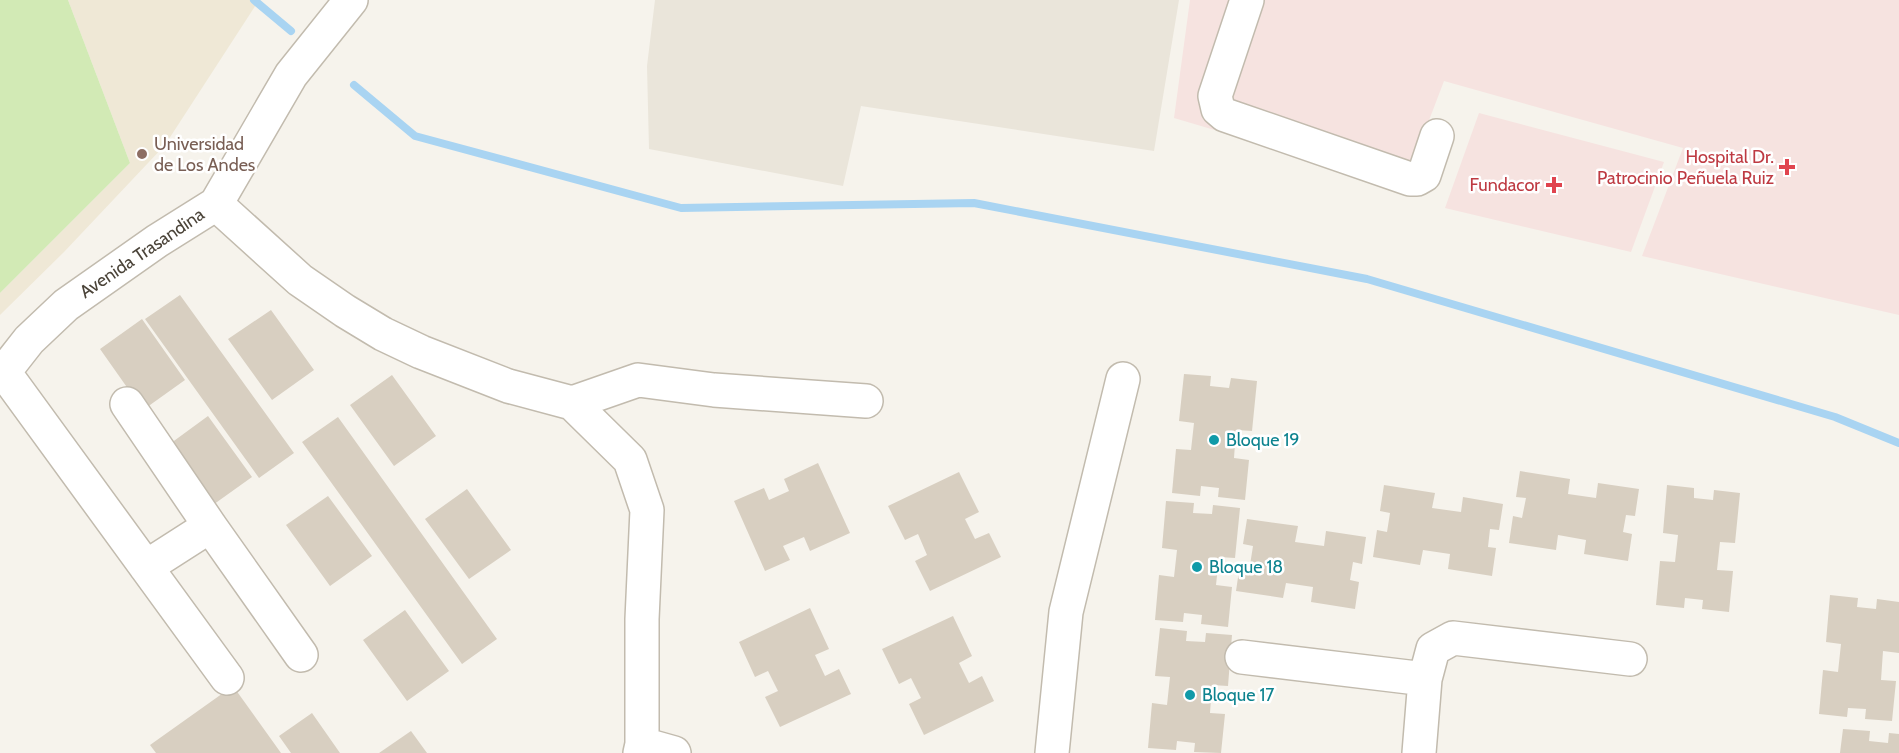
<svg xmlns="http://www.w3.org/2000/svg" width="1899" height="753" viewBox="0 0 1899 753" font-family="Cabin,sans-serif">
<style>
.residential{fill:#eae5da}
.education{fill:#efe8d6}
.medical{fill:#f6e3e0}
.green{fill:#d2eab5}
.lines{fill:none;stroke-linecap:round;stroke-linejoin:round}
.stream{stroke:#a9d4f2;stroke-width:8}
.building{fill:#d8cfc1}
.minor-casing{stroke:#c2bbae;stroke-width:36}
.minor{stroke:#fff;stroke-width:33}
.education-dot{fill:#8d6e63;stroke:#fff;stroke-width:2}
.health-dot{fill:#e0444e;stroke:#fff;stroke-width:2}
.culture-dot{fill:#0f9aa8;stroke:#fff;stroke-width:2}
.labels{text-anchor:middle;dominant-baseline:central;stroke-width:5;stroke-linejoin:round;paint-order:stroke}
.education-label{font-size:18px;fill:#785e54;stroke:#fff;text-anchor:start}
.health-label{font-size:18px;fill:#be3a42;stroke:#fff;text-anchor:end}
.street-label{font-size:18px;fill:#4b4439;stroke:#fff}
.culture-label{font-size:18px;fill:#0d838f;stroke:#fff;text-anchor:start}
</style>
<rect width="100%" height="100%" fill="#f6f3ec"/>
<!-- residential -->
<path class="residential" d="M655,0H1179L1154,151L861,106L843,186L649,149L647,66Z"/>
<!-- education -->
<path class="education" d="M68,0H259L165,145L64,252L0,315V293L130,163Z"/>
<!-- medical -->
<path class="medical" d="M1190,0H1899V315L1642,256L1683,148L1444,81L1404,186L1174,118Z
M1479,113L1664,162L1631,252L1445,208Z"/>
<!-- green -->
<path class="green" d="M0,0H68L130,163L0,293Z"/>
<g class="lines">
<!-- stream -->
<path class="stream" d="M254,0L291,31
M354,85L415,136L681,208L974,203L1367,279L1835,417L1899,443"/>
</g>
<!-- building -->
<path class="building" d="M180,295L294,453L259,478L145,319Z
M271,310L314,370L272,400L228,339Z
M142,319L185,380L143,410L100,349Z
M1184,374L1211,376L1210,386L1229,388L1231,378L1257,381L1252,431L1236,430L1234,458L1249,460L1245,500L1218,497L1219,488L1201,486L1200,496L1172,493L1176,449L1191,450L1194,423L1179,421Z
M392,375L436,436L394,466L350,405Z
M208,416L252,477L210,507L167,446Z
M338,417L497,639L462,664L302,442Z
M818,463L850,533L810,551L804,537L783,546L790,560L765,571L734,501L764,488L769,500L789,491L784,479Z
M1520,471L1570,479L1568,494L1596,498L1598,483L1639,489L1635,516L1626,515L1623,532L1632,534L1628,561L1584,554L1586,540L1558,535L1556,550L1509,543L1513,516L1522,518L1526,498L1516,497Z
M959,472L979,512L965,519L975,539L989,533L1001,557L930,591L915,561L927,555L918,534L905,540L888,506Z
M1384,485L1435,493L1432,508L1461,512L1463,497L1503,504L1499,530L1490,529L1488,547L1496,548L1492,576L1448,569L1450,554L1423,550L1420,565L1373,557L1377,530L1387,532L1390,513L1380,511Z
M1667,485L1694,488V498L1713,500L1714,490L1740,493L1735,543L1720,542L1717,570L1733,571L1729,612L1702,609L1703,600L1685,598L1684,608L1656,605L1660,561L1675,562L1678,535L1663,533Z
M467,489L511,550L469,579L425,519Z
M328,496L372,556L330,586L286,525Z
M1166,501L1194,503L1193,513L1212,514L1213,505L1240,508L1235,558L1219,557L1216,585L1232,587L1228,627L1201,624L1202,615L1184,613L1183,622L1155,620L1159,575L1174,577L1177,550L1162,548Z
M1247,519L1298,526L1295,542L1324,546L1326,531L1366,537L1362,564L1353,562L1350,580L1359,582L1355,609L1311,602L1313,587L1286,583L1283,598L1236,591L1240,564L1250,565L1253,546L1243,544Z
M1830,595L1858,598L1857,607L1876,609L1877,599L1899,602V653L1883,651L1881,680L1896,681L1892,721L1865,719L1866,709L1848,708L1847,717L1819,714L1823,670L1838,672L1841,644L1826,642Z
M810,608L829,649L815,655L825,676L839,669L851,694L780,727L765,697L778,691L768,671L755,677L739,642Z
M405,610L449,671L407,701L363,640Z
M953,616L972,656L959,663L969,683L982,676L994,701L924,735L909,704L921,698L911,678L899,684L882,649Z
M1160,628L1187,631L1186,641L1205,642L1206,633L1232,635L1228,686L1212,685L1210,713L1225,714L1221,753L1194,752L1195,743L1177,741L1176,750L1148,748L1152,703L1167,705L1170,677L1155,676Z
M233,686L281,753H156L150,745Z
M312,713L340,753H291L279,736Z
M1843,729L1870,731L1869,741L1888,743L1889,733L1899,734V753H1840Z
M411,731L427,753H379Z"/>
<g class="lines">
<!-- minor casing -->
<g class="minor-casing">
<path id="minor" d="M1247,0L1215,96L1218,109L1225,115L1410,179H1417L1424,175L1437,136
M216,204L300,280L345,311L383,334L421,352L508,386L572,403L630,460L647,510L642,619V744L640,753
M4,372L227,678
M0,377L29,340L66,305L157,241L216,204L291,75L351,0
M572,403L638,380L714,390L866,401
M127,404L210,526L301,655
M146,567L210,526
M1242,657L1425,679
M642,744L674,753
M1052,753L1066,612L1123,379
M1419,753L1425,679L1433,649L1453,638L1630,659"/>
</g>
<!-- minor -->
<use href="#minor" class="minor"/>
</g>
<!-- markers -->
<circle class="education-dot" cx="142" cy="154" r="6"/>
<g class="health-dot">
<path d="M1784 158h6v6h6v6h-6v6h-6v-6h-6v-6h6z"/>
<path d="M1551 176h6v6h6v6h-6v6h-6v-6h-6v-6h6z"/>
</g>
<g class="culture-dot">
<circle cx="1214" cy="440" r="6"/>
<circle cx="1197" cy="567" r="6"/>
<circle cx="1190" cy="695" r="6"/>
</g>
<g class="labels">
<!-- education labels -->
<g class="education-label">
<text x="154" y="144">Universidad<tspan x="154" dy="21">de Los Andes</tspan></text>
</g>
<!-- health labels -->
<g class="health-label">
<text x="1774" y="157">Hospital Dr.<tspan x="1774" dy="21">Patrocinio Peñuela Ruiz</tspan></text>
<text x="1540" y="185">Fundacor</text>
</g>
<!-- street labels -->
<g class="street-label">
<text transform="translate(142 253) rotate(-34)">Avenida Trasandina</text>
</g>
<!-- culture labels -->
<g class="culture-label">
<text x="1226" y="440">Bloque 19</text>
<text x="1209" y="567">Bloque 18</text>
<text x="1202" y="695">Bloque 17</text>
</g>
</g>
</svg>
